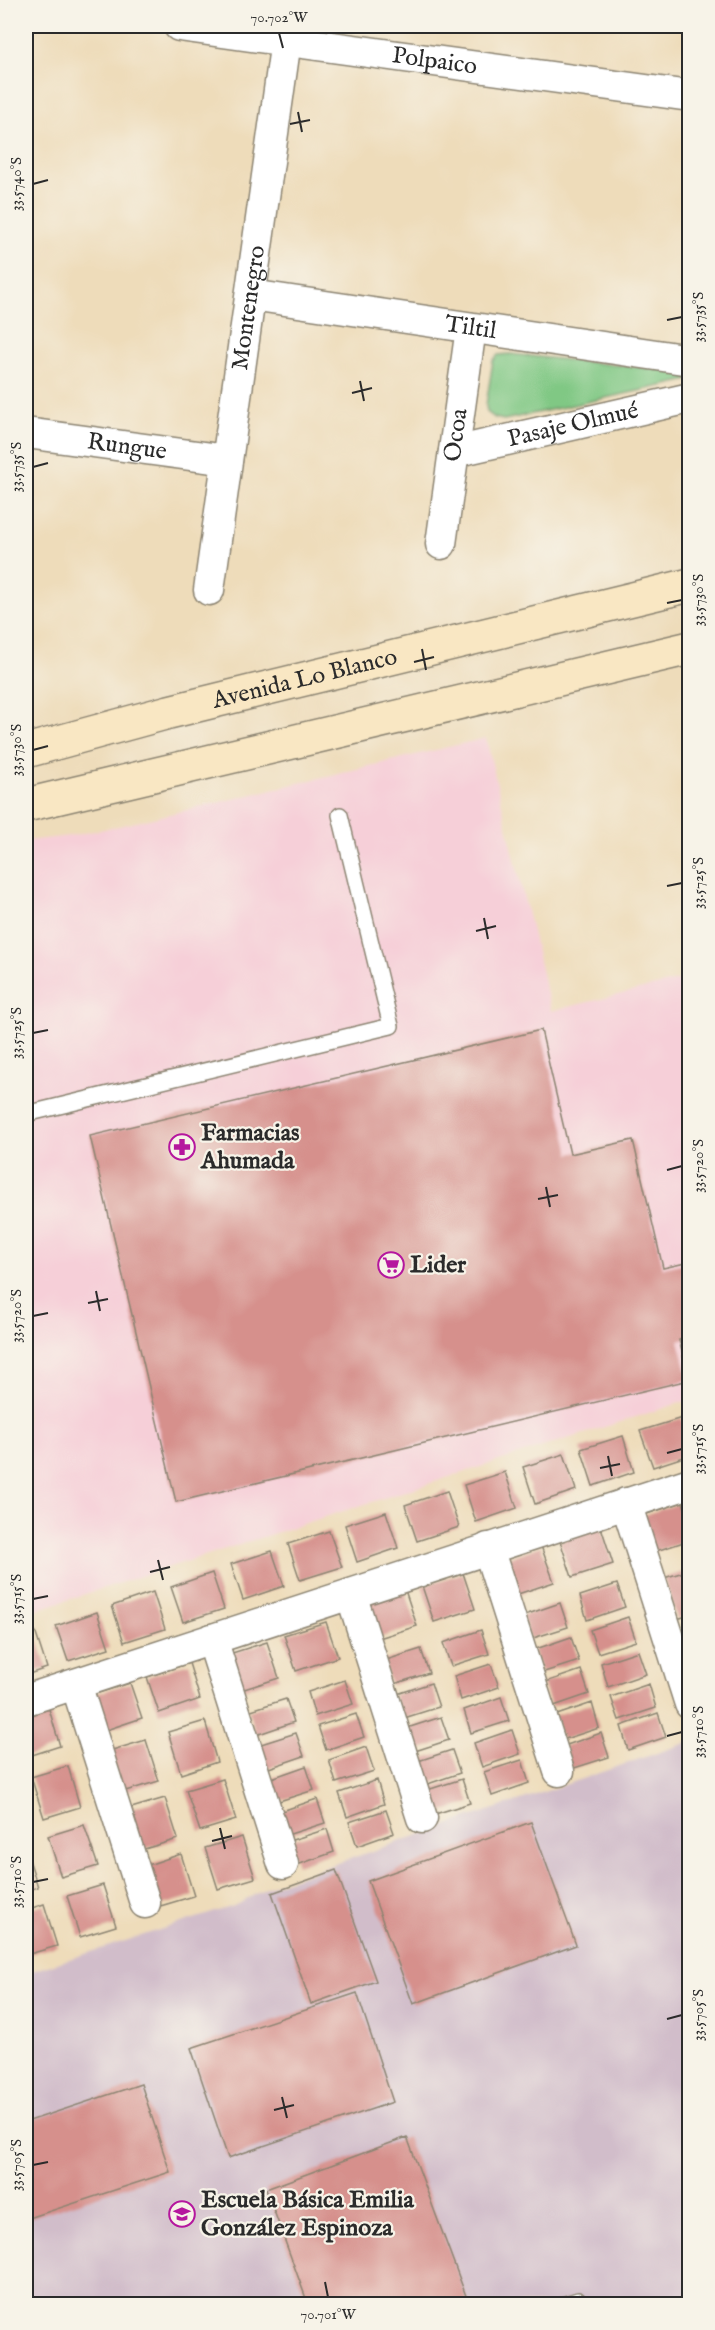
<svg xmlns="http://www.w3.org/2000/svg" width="715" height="2330" viewBox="0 0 715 2330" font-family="'IM FELL English',serif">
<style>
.built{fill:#f6cfd8}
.industrial{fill:#d1bdca}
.green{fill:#80c884;stroke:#567a58;stroke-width:1.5}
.building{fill:#d6908c}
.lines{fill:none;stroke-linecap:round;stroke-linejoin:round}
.lane-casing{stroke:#8c8472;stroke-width:18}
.street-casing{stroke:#8c8472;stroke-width:33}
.secondary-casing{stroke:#8c8472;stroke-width:36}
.lane{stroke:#fff;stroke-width:15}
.street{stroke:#fff;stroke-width:30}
.secondary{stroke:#f9e7c3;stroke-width:33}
.ticks{fill:none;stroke:#2b2b2b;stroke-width:2}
.labels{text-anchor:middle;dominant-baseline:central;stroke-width:4.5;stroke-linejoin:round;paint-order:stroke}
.street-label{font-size:24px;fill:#2b2b2b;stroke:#f7f3e8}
.poi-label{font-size:24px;font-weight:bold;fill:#2b2b2b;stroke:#f7f3e8;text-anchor:start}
.neatline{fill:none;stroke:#2b2b2b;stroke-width:2}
.ticks-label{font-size:15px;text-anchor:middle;fill:#2b2b2b}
</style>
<rect width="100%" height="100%" fill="#f7f3e8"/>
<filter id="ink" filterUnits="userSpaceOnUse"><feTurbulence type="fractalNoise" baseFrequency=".0167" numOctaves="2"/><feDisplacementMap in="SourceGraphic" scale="12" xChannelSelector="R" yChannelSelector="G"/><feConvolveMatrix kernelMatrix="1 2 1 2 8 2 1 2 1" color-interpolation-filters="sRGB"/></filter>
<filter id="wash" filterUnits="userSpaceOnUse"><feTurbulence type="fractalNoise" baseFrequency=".008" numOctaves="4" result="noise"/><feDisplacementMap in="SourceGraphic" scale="24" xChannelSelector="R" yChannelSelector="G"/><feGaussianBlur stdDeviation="1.35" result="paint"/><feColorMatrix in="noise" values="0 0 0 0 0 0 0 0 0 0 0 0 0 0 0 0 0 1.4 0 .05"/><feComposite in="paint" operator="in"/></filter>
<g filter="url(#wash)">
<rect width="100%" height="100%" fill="#eedcba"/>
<!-- built -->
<path class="built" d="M486,738L551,1011L689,978V1400L26,1613V841L70,836L124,825Z"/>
<!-- industrial -->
<path class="industrial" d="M689,1742V2304H26V1973L237,1905L268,1887Z"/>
<!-- green -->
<path class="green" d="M510,354L685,372L689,380L504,420L495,418L487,412L486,405L493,361L498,355Z"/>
<g id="blocks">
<!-- building -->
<path class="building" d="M541,1030L570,1154L633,1140L663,1268L690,1262V1337L679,1340L689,1380L176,1502L90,1136Z
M682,1418L690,1441V1455L653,1467L640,1431Z
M623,1436L634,1472L593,1486L581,1449Z
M564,1454L576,1490L535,1504L523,1467Z
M505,1472L517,1508L476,1522L464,1485Z
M447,1491L459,1527L417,1541L405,1505Z
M683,1502L690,1524V1540L653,1552L641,1516Z
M386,1512L398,1548L357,1562L345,1525Z
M601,1527L613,1564L572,1577L560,1541Z
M329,1531L342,1567L300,1580L288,1544Z
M541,1546L554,1582L512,1596L500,1560Z
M272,1551L284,1586L243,1600L231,1564Z
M690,1570V1615L677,1619L664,1578Z
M212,1573L224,1609L183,1622L171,1587Z
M463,1573L475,1609L434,1622L422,1586Z
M617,1584L625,1607L587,1620L580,1596Z
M405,1590L417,1626L376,1639L364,1603Z
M153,1592L165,1629L124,1642L112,1606Z
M560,1603L568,1627L530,1639L522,1616Z
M97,1612L109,1648L68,1661L56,1626Z
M628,1617L636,1641L598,1653L590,1630Z
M326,1622L338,1657L296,1671L284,1635Z
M481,1630L489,1654L451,1666L443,1643Z
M35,1631L47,1668L26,1675V1635Z
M571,1637L579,1661L541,1673L533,1650Z
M267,1642L279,1678L238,1691L226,1655Z
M421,1649L429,1673L391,1685L383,1661Z
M638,1651L646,1674L608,1687L601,1663Z
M189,1663L200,1699L159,1713L147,1677Z
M491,1664L499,1687L461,1700L454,1676Z
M581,1670L589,1694L551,1707L543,1683Z
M345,1680L353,1704L315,1716L308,1692Z
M130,1683L142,1718L100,1732L89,1696Z
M431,1683L439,1707L401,1719L394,1695Z
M649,1684L656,1708L619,1720L611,1697Z
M501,1697L509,1721L471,1733L464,1710Z
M286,1699L294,1722L256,1735L248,1711Z
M592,1703L599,1728L562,1740L554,1716Z
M49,1709L60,1746L26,1757V1717Z
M658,1713L666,1737L628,1750L621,1726Z
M356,1714L364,1737L326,1750L318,1726Z
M441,1717L449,1740L412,1752L404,1729Z
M205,1721L217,1762L181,1774L168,1732Z
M512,1730L520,1754L482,1767L474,1743Z
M296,1733L304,1756L266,1769L258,1745Z
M601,1733L609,1757L571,1769L564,1746Z
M146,1740L159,1781L122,1792L109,1751Z
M366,1747L374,1771L336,1783L329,1760Z
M452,1750L460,1773L422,1786L415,1762Z
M522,1760L529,1783L492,1796L484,1772Z
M68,1766L80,1807L44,1818L31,1777Z
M306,1766L314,1790L276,1802L269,1779Z
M223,1779L236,1820L200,1831L186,1790Z
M462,1779L470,1803L432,1815L424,1791Z
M377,1780L384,1804L347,1817L339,1793Z
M165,1798L178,1839L141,1850L128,1809Z
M317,1799L325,1823L287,1835L279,1812Z
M386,1810L394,1833L357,1846L349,1822Z
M531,1822L576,1945L413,2004L368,1881Z
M84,1825L98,1866L61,1877L48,1836Z
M327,1829L334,1852L297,1865L289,1841Z
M242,1837L255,1878L218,1889L205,1848Z
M26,1850L38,1887L26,1891Z
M181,1854L194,1896L157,1907L145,1866Z
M336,1870L376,1981L311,2004L272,1893Z
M103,1885L116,1926L80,1937L67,1896Z
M44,1904L57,1946L26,1955V1910Z
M357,1993L393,2102L228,2158L191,2048Z
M141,2084L170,2172L26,2219V2122Z
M407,2137L469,2304H308L266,2189Z"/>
</g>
</g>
<g filter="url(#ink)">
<use href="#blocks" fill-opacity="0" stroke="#8c8472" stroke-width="1.5"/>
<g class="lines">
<!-- lane casing -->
<g class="lane-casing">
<path id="lane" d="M26,1114L391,1026L340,815
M565,2304L578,2300"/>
</g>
<!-- street casing -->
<g class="street-casing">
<g id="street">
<path id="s1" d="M179,26L690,96"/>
<path id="s2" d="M251,295L690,360"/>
<path id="s3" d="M26,433L227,460"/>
<path id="s4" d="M454,452L690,398"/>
<path id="s5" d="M441,544L471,328"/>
<path id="s6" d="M209,590L288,26"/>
<path d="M626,1503L690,1704"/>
<path d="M488,1548L559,1771"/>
<path d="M351,1594L422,1818"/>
<path d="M212,1639L283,1864"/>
<path d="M76,1684L145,1903"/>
<path d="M26,1700L690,1483"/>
</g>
</g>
<!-- secondary casing -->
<g class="secondary-casing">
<g id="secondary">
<path id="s7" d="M26,751L169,712L690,585"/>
<path d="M26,805L690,648"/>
</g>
</g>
<!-- lane -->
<use href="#lane" class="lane"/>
<!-- street -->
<use href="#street" class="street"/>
<!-- secondary -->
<use href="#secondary" class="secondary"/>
</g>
</g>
<!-- ticks -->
<path class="ticks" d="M279,33L283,48M298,112L302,132M290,124L310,120M33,184L48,180M667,320L682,317M360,381L364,401M352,393L372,388M33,467L48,463M667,603L682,600M422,649L426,670M414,662L434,657M33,750L48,746M667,886L682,883M484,918L488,939M476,931L496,926M33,1033L48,1030M667,1170L682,1166M546,1187L550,1207M538,1199L558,1195M96,1291L100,1311M88,1303L108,1299M33,1316L48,1313M667,1453L682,1449M608,1456L612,1476M600,1468L620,1464M158,1560L163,1580M150,1572L170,1567M33,1599L48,1596M667,1736L682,1732M220,1828L225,1849M212,1841L232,1836M33,1882L48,1879M667,2019L682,2015M282,2097L287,2118M274,2110L294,2105M33,2165L48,2162M325,2282L328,2297"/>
<!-- icons -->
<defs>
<g id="pharmacy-ring" transform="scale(1.35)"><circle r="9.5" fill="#f7f3e8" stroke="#b5179e" stroke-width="1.5"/><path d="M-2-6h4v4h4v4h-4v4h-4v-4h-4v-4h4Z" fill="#b5179e"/></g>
<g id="supermarket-ring" transform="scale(1.35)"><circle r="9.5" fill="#f7f3e8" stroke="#b5179e" stroke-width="1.5"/><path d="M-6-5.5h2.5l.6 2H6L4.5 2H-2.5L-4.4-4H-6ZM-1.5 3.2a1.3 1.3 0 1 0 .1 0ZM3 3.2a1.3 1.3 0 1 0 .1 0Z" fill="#b5179e"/></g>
<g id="school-ring" transform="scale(1.35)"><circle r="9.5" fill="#f7f3e8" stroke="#b5179e" stroke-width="1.5"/><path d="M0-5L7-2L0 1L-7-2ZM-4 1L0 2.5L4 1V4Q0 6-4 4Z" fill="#b5179e"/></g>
</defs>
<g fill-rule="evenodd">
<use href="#pharmacy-ring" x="182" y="1147"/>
<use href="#supermarket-ring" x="391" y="1265"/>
<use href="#school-ring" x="182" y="2214"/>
</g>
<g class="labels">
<!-- street labels -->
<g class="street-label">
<text stroke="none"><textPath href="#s1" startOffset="258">Polpaico</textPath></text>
<text stroke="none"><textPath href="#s6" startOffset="285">Montenegro</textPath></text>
<text stroke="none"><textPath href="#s2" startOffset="222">Tiltil</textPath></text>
<text stroke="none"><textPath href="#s4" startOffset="122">Pasaje Olmué</textPath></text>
<text stroke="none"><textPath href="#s5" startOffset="110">Ocoa</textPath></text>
<text stroke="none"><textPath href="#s3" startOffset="102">Rungue</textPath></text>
<text stroke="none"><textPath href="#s7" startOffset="288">Avenida Lo Blanco</textPath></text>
</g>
<!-- poi labels -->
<g class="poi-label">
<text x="201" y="1133">Farmacias<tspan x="201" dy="28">Ahumada</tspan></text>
<text x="410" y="1265">Lider</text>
<text x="201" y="2200">Escuela Básica Emilia<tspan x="201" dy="28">González Espinoza</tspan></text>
</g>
</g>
<!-- margin -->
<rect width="715" height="2330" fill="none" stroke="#f7f3e8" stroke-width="66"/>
<rect x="33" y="33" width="649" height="2264" class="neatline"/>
<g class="ticks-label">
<text x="279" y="22">70.702°W</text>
<text transform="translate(16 184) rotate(-90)" y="5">33.5740°S</text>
<text transform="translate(698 317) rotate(-90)" y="5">33.5735°S</text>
<text transform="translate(16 467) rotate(-90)" y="5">33.5735°S</text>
<text transform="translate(698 600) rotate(-90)" y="5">33.5730°S</text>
<text transform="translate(16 750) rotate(-90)" y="5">33.5730°S</text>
<text transform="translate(698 883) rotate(-90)" y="5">33.5725°S</text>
<text transform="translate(16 1033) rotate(-90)" y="5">33.5725°S</text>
<text transform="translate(698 1166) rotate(-90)" y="5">33.5720°S</text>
<text transform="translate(16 1316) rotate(-90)" y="5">33.5720°S</text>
<text transform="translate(698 1449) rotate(-90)" y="5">33.5715°S</text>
<text transform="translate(16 1599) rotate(-90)" y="5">33.5715°S</text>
<text transform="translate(698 1732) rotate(-90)" y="5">33.5710°S</text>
<text transform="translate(16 1882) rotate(-90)" y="5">33.5710°S</text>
<text transform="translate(698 2015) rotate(-90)" y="5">33.5705°S</text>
<text transform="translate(16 2165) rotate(-90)" y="5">33.5705°S</text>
<text x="328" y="2319">70.701°W</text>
</g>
</svg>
